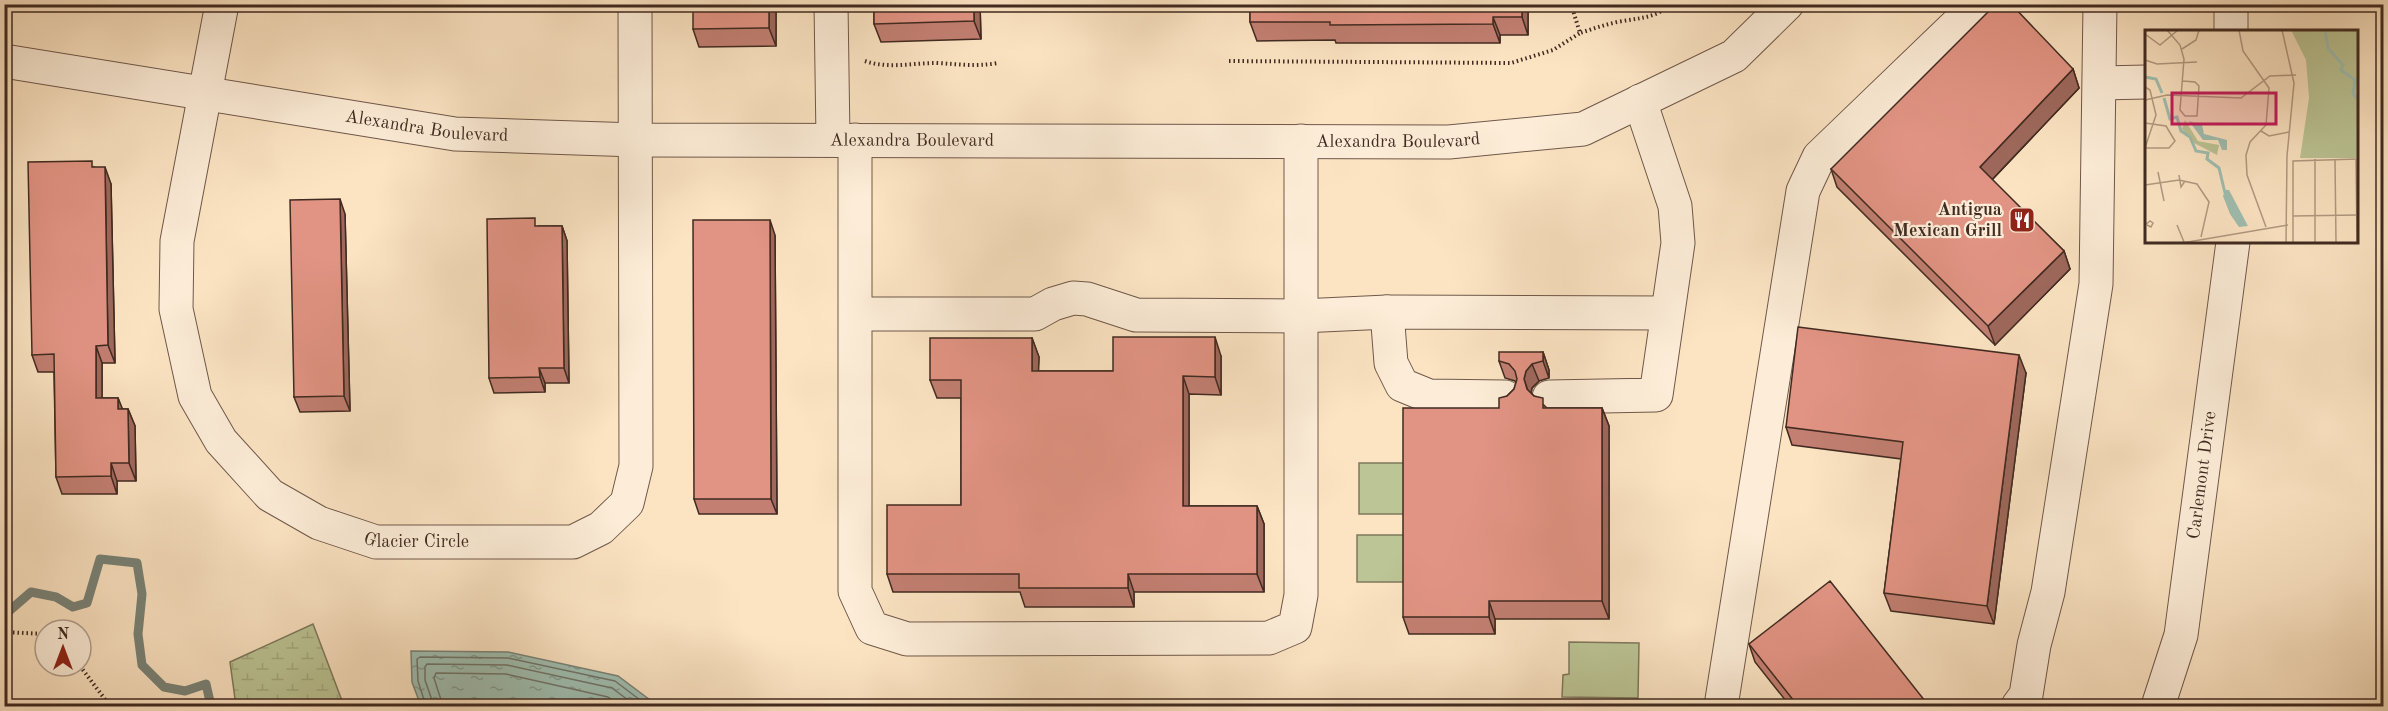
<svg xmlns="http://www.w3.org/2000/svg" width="2388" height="711" viewBox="0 0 2388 711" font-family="'Old Standard TT',serif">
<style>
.green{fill:#bcc596;stroke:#7e785c;stroke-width:1.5}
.wetland{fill:url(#wetland-marsh);stroke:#7e785c;stroke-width:1.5}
.water{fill:url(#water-ripples);stroke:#798378;stroke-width:1.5}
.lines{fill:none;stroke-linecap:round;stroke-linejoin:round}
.shore{stroke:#70746a;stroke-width:1.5}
.stream{stroke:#798378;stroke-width:9}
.minor-casing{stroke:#6f584a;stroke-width:35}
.path{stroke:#402a21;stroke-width:4;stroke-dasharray:1.5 3;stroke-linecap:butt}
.minor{stroke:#fdedd8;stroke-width:33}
.wall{fill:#c27f72;stroke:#402a21;stroke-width:1.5}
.shaded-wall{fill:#9e685c;stroke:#402a21;stroke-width:1.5}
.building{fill:#e29484;stroke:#402a21;stroke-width:1.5}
.labels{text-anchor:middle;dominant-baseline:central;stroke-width:4.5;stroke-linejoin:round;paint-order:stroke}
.street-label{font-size:18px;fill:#402a21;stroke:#fdedd8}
.poi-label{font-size:18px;font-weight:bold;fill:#402a21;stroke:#fdedd8;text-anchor:end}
.inset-river{fill:none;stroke:#9fbfb2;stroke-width:3}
.inset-road{fill:none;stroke:#b19a82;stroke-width:1.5}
.view{fill:#c2185b;fill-opacity:0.15;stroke:#c2185b;stroke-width:3}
.inset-edge{fill:none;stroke:#402a21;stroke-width:3}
</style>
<defs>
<pattern id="wetland-marsh" width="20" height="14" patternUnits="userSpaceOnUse" patternTransform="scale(1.5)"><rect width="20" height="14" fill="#bcc596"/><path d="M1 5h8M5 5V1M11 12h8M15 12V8" fill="none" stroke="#a3a981"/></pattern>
<pattern id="water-ripples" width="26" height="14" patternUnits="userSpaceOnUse" patternTransform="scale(1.5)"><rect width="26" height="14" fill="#9fbfb2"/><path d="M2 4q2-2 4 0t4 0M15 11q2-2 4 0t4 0" fill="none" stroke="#839b90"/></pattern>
</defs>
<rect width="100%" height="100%" fill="#fce4c3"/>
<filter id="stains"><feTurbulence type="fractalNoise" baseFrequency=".00333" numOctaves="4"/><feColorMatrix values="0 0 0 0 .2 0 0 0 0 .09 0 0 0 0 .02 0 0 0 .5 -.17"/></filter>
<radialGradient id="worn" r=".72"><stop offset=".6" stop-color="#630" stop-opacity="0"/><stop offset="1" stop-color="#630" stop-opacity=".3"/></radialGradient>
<!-- green -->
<path class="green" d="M1359,463H1405V514H1359Z
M1357,535H1405V582H1357Z
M1569,642L1639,643L1638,698L1562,697L1563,675L1569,674Z"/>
<!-- wetland -->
<path class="wetland" d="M313,624L344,706H236L230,662Z"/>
<!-- water -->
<path class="water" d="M411,651L508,652L618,676L658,706H421L412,682Z"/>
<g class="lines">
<!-- shore -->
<path class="shore" d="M426,706L418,681L417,659L420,657L508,658L615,681L648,706
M434,706L425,680V667L427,664L507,665L612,688L636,706
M443,706L434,678L436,673L506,674L608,697L621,706"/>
<!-- stream -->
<path class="stream" d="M4,611L8,612L31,592L56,597L73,607L87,603L100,559L137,563L142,594L138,634L142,665L164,687L185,691L206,684L211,706"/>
<!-- minor casing -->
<g class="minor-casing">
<g id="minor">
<path id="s1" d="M222,4L177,241L176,309L195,396L221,441L270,495L319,523L376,542H573L601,528L627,503L636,466L635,4"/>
<path d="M831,4L833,139"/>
<path d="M2231,32V4"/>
<path id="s2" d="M4,61L455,134L636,140L1449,142L1583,129L1734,56L1787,4"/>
<path d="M2100,83L2146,82"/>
<path d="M855,140V591L872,628L907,639L1269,638L1295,627L1301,595V141"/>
<path d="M1387,312L1391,363L1402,385L1429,396L1505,397"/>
<path d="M856,314H1035L1053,304L1073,298L1087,299L1136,315L1301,316L1387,312L1667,313"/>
<path d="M1549,397L1656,395L1678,243L1675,206L1640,101"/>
<path d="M1721,706L1803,191L1819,157L1978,4"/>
<path d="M2018,706L2026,695L2034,645L2048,592L2096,284L2100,4"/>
<path id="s3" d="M2158,706L2181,635L2233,242"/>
</g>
</g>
<!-- path -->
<path class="path" d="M1571,4L1580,33C1592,29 1604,25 1617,22C1637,18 1655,19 1671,4
M865,61C888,69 912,63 936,63C959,64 975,67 998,63
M1229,61L1511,63L1553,50L1580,33
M4,632L45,634
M80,666L110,706"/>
<!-- minor -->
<use href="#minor" class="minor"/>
</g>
<!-- wall -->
<path class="wall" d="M776,4V46L699,47L693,29Z
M874,4H980L981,39L881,42L874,24Z
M1250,4H1528V35H1500V43H1336L1335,40L1257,41L1250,22Z
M2073,69L2079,88L1992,180L2064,251L2070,269L1995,345L1837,187L1831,169Z
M94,167L111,184L115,363H102V398H118L122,409H128L135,426L136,481H117V494H62L56,477L54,372H38L32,355Z
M345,214L350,411L300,412L294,397Z
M538,226H562L567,241L569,383H545V392L494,393L489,378Z
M775,235L777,514H699L694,499Z
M1032,338L1039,357L1038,371H1113L1221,356V395L1189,394V506H1257L1264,524V592H1134V607H1025L1020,592H893L887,574L961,505V398H937L930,380Z
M1543,352L1549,370V378L1539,381L1532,388L1531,393L1547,408H1602L1609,426V619H1495V634H1409L1403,617L1499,408L1507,396L1514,389L1516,383L1515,381L1505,378L1499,361Z
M2026,373L1994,624L1891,611L1884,593L1901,459L1792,445L1786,427Z
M1749,644L1929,706H1790L1755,662Z"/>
<!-- shaded-wall -->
<path class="shaded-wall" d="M769,4H776V46L769,28Z
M974,4H980L981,39L974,21Z
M1522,4H1528V35L1522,17Z
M1493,17L1500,35V43L1493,24Z
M2073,69L2079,88L1986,186L1980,167Z
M105,167L111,184L115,363L108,345Z
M340,199L345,214L350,411L344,396Z
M770,220L775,235L777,514L771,499Z
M562,226L567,241L569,383L564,368Z
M2064,251L2070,269L1995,345L1988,326Z
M1215,337L1221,356V395L1215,377Z
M1032,338L1039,357L1038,390L1032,371Z
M96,346L102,363V415L96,398Z
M1543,352L1549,370V378L1543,361Z
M2019,355L2026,373L1994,624L1987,606Z
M1532,364L1539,381L1532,388L1530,397L1524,379L1526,371Z
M539,368L545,383V392L540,377Z
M1183,376L1189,394V524L1183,506Z
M118,398L125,415L118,409Z
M1602,408L1609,426V619L1602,601Z
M128,409L135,426L136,481L129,463Z
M111,463L117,481V494L111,476Z
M1257,506L1264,524V592L1257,574Z
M1128,574L1134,592V607L1128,588Z
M1489,601L1495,619V634L1489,617Z"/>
<!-- building -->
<path class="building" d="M693,4H769V28L693,29Z
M874,4H974V21L874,24Z
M1250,4H1522V17H1493V24L1330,25V22H1250Z
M1996,4H2011L2073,69L1980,167L2064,251L1988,326L1831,169Z
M92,161V167H105L108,345L96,346V398H118V409H128L129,463H111V476L56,477L54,354L32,355L28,162Z
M340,199L344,396L294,397L290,200Z
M535,218V226H562L564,368H539L540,377L489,378L487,219Z
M693,220H770L771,499H694Z
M1798,327L2019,355L1987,606L1884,593L1903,442L1786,427Z
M1113,337H1215V377L1183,376V506H1257V574H1128V588H1019V574H887V505H961V380H930V338H1032V371H1113Z
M1499,352H1543V361L1532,364L1526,371L1524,379L1527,389L1534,396L1543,398V408H1602V601H1489V617H1403V408H1499V398L1507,396L1514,389L1517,379L1515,371L1509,364L1499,361Z
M1830,581L1929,706H1798L1749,644Z"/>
<!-- icons -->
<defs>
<g id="restaurant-square" transform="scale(1.35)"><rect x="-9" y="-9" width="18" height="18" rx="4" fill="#8f2418" stroke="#fdedd8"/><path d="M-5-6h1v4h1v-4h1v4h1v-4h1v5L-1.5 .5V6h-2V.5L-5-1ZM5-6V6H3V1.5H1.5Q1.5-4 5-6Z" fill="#fff"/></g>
</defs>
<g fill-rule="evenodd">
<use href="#restaurant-square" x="2022" y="220"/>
</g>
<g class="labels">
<!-- street labels -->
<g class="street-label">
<text stroke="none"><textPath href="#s2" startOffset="428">Alexandra Boulevard</textPath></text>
<text stroke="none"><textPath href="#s2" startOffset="1400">Alexandra Boulevard</textPath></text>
<text stroke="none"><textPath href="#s2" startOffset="914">Alexandra Boulevard</textPath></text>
<text stroke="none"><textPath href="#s3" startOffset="236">Carlemont Drive</textPath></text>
<text stroke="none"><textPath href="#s1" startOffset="680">Glacier Circle</textPath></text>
</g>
<!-- poi labels -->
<g class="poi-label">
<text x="2002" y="210">Antigua<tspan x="2002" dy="21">Mexican Grill</tspan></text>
</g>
</g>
<!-- overview -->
<g transform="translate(2145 30)">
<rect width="213" height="213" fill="#fce4c3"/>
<path d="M146,0H213V128H155L164,68L161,30Z" fill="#bcc596"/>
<path d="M40,90L53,111L74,115L72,125L49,113L37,99Z" fill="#bcc596"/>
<path d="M44,91L57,95L59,104L82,110V120H77L73,110H58ZM80,160H84L103,196L94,197L85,184L78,166Z" fill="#9fbfb2"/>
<path class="inset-river" d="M180,0L183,18L198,35L196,40L210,50L208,63L213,70M0,47L11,49L17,63M19,68L25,89L32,87L36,101L45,107L51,121L63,123L62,129L74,138L80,163"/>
<path class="inset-road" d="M22,0L35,15L39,29L35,80L40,86H52L54,56L50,52L38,51M94,0L98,21L124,58L121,95L105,112L101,125L102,145L121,197M137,0L149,53L142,126L141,213M0,4L15,15L33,0M37,19L51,10L54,0M0,30L12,34L52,32M0,57L5,60L11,85L0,118M0,70L22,65L96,68L125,46L151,45M0,93L21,96L30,111L24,118H0M116,101L124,106L144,102M170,129V213M190,129L191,213M211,129L212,213M13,142L19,171M34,145L36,157L40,151M0,155L34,150L52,154L64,172L56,207M148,186L213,185M0,195L5,191L8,193L6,197L2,195M32,195L39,212M37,213L143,195M148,213V131L213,129"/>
<path class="view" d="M27,63H131V94H27Z"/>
<rect width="213" height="213" class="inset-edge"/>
</g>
<!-- margin -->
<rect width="2388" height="711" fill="none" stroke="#fce4c3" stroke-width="24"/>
<rect x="6" y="6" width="2376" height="699" fill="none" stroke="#402a21" stroke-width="3"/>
<rect x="12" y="12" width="2364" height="687" fill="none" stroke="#402a21" stroke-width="1.5"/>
<!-- north arrow -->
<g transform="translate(63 648)"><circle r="28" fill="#fdedd8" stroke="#b19f8f" stroke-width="1.5"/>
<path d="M0-4.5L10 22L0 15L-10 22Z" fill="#8f2418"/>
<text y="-9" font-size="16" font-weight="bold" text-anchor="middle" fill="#402a21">N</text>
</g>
<rect width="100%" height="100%" filter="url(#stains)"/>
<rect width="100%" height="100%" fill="url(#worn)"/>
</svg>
